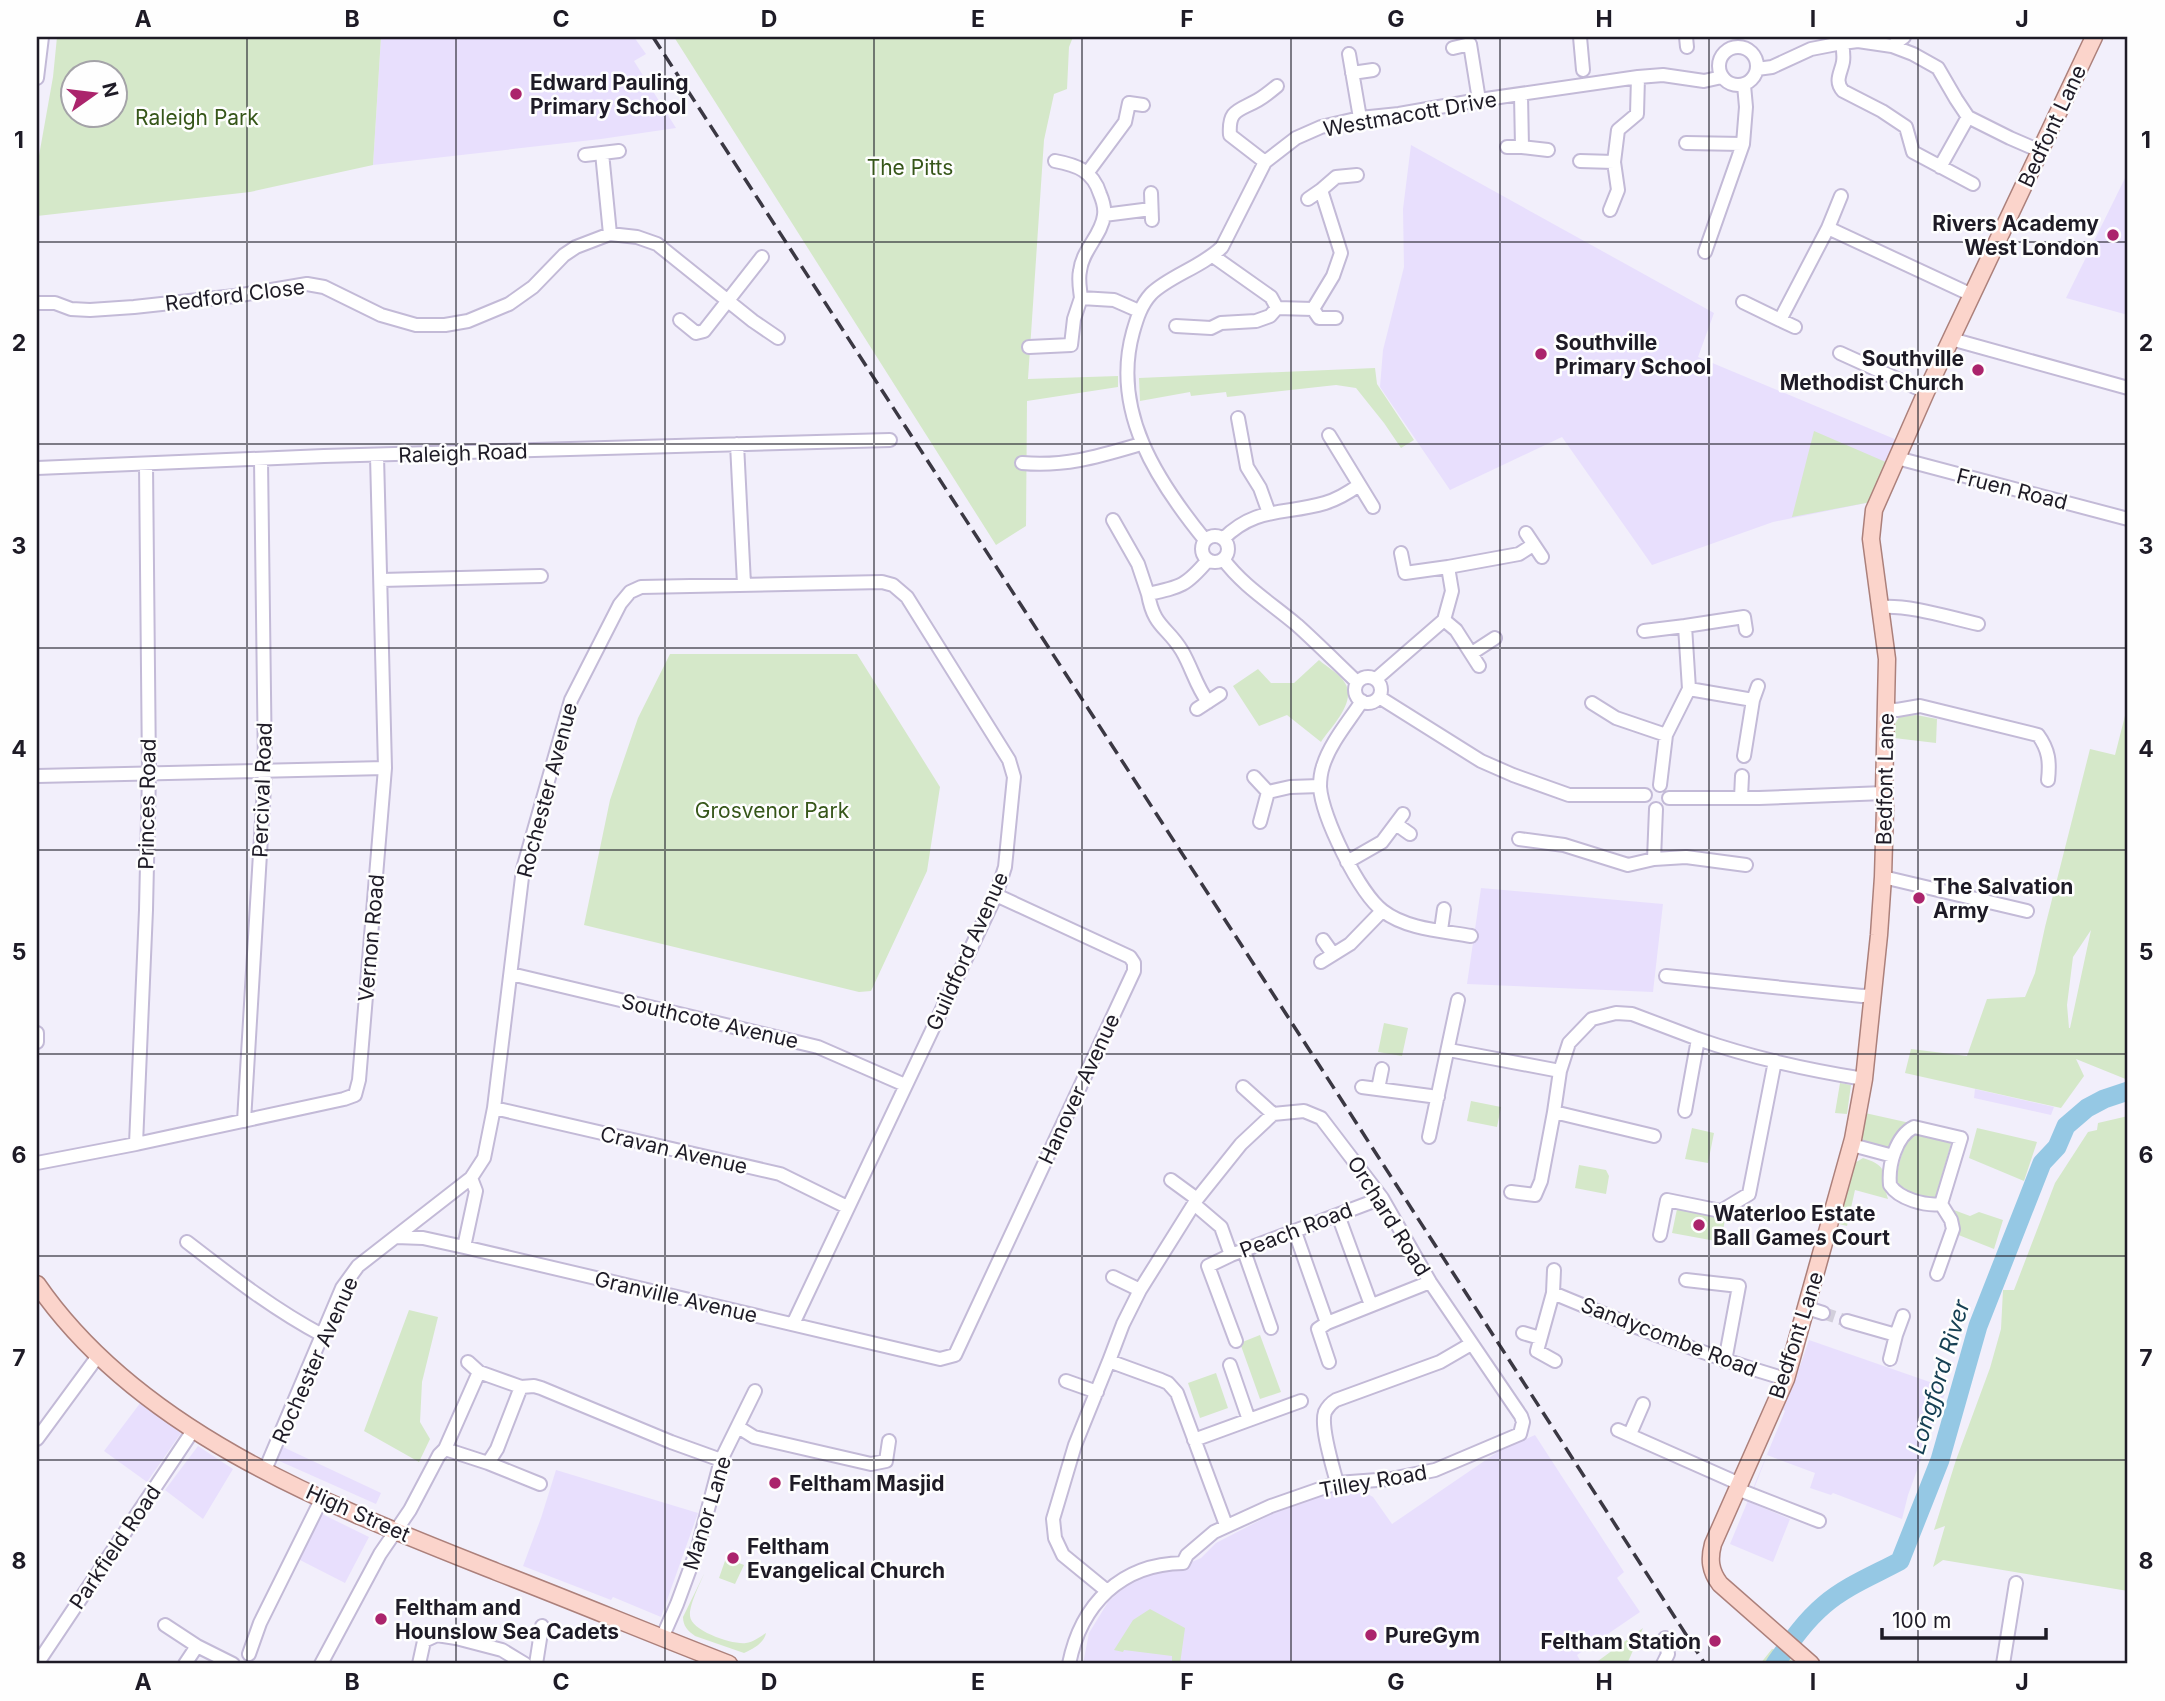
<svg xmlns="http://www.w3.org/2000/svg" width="2165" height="1701" viewBox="0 0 2165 1701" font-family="Inter,sans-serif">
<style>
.built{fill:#e8dffd}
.green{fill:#d5e8c9;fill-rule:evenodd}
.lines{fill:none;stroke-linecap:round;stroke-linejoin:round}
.river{stroke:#95c8e4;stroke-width:19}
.minor-tunnel{stroke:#d2cfdb;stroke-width:12;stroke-dasharray:12 6;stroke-linecap:butt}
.minor-casing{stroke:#c3bad7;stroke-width:16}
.major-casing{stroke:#ac807b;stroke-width:19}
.minor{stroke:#fff;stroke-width:12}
.major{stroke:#fbd4cb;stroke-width:16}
.rail{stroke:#3b3843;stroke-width:3.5;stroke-dasharray:14 7;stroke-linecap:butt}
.grid{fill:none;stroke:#1e1b26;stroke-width:2;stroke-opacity:0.55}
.poi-dot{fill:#ab246c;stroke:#fefefe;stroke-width:2.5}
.labels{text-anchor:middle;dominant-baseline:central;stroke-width:5;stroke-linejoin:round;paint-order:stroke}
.poi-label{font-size:21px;font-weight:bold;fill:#1e1b26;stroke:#fefefe;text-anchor:start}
.street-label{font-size:21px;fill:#1e1b26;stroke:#fefefe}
.park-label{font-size:21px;fill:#365619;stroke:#fefefe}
.water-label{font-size:23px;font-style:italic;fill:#153f53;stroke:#fefefe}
.neatline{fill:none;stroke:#1e1b26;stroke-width:2.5}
.grid-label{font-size:23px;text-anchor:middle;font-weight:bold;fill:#1e1b26}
</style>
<rect width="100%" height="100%" fill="#f2effb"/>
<!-- built -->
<path class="built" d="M381,37H634L646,54L634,61L676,128L601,139L373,165Z
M1411,145L1714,313L1698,357L1897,440L1871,502L1773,522L1652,565L1562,437L1450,490L1380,387L1383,350L1404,267L1403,209Z
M2128,172V315L2066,298Z
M1481,888L1663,904L1653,992L1467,984Z
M1975,1089L2054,1107L2051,1115L1974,1098Z
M1809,1340L1947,1388L1908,1495L1902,1519L1833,1493L1831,1495L1810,1488L1815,1473L1767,1455L1749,1502L1790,1519L1773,1562L1730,1544L1785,1411L1782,1409L1800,1366Z
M141,1402L181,1433L147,1482L104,1451Z
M1535,1435L1624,1572L1617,1578L1640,1612L1577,1655L1582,1664H1083L1089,1633L1108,1602L1127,1585L1139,1578L1150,1573L1178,1568L1201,1558L1216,1543L1272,1514L1333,1492L1366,1493L1373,1497L1392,1524L1499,1451Z
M198,1446L233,1469L203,1519L165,1490Z
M283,1447L381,1493L376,1504L277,1460Z
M556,1470L698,1513L661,1617L613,1597L611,1600L523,1566L541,1518Z
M320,1513L369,1537L345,1583L298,1559Z"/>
<!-- green -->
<path class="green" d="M57,37H381L373,165L250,192L37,216V167L53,77ZM74,74H116V116H74Z
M674,37H1073L1069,47L1067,89L1054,94L1044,140L1028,379L1118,376V387L1027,401L1026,526L996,545Z
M1375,368L1377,384L1414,440L1401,448L1384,423L1356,388L1336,385L1227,397L1226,392L1191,396L1190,392L1140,401L1139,378Z
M1814,431L1888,463L1871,502L1792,517Z
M670,654H857L940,787L927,871L871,991L859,992L584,925L610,800L638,718Z
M1319,660C1327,667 1340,674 1345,683C1357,702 1331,727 1321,742L1287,715L1259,726L1233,686L1258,669L1271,683H1294Z
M2128,704V1080L2076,1059L2084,1076L2061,1108L1905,1073L1911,1049L1967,1056L1987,999L2025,997L2035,973L2045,927L2090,749L2115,755ZM2091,930L2070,1028H2069L2067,1005L2073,957Z
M1916,715L1937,719L1936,743L1894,738L1895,724L1899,717Z
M1384,1023L1408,1028L1402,1056L1378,1052Z
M1840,1083L1851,1085L1847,1114L1835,1113Z
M1471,1101L1501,1107L1497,1127L1467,1121Z
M1865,1113L1910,1123L1888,1149L1865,1144L1861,1135Z
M2128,1116V1591L1943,1560L1933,1567L1945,1526L1934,1530L1956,1460L1990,1368L2001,1329L2003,1290H2014L2055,1183L2088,1132L2097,1130L2098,1123Z
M1692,1128L1714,1133L1708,1163L1685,1159Z
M1977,1128L2037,1142L2024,1181L1969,1158Z
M1915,1133L1949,1142L1951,1144L1934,1202L1896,1188C1894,1181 1902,1150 1907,1142C1907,1142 1914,1134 1915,1133Z
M1863,1158C1892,1167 1880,1174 1888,1199L1855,1190L1847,1226L1839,1224L1853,1164Z
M1579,1165L1606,1170L1609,1176L1606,1194L1575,1188Z
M1943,1206L1970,1216L1979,1212L2003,1220L1994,1249L1956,1234Z
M1677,1209L1725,1219L1721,1242L1672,1233Z
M409,1310L438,1317L422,1382L420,1422L430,1439L419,1462L364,1431Z
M1260,1335L1281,1392L1260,1399L1240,1343Z
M1216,1373L1228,1408L1200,1418L1188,1383Z
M726,1558L744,1565L735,1584L719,1578Z
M704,1574C700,1584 689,1605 690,1616C691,1631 733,1645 746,1643C754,1642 760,1637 766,1633C764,1643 753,1649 744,1653L695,1636C688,1631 683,1626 683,1617Z
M1150,1609L1185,1628L1180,1664H1172V1656L1124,1650L1123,1652L1114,1650L1133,1620Z
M1643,1628L1627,1664H1600L1598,1661Z
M1772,1649L1781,1650L1795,1664H1760Z"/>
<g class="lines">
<!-- river -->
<path class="river" d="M1775,1664C1790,1643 1804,1622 1824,1605C1846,1586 1874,1575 1900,1561L1940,1460L1978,1326L2042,1163L2057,1147L2066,1126L2087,1108L2104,1099L2128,1091"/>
<!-- minor-tunnel -->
<path class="minor-tunnel" d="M1823,1313L1847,1321"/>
<!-- minor casing -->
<g class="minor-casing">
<path id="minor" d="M1580,37L1583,70
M1686,37L1687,47
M1842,43C1843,49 1844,56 1843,62C1841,73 1834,81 1843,91L1882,111L1906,127L1913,152L1973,184
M1892,46L1904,37
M1719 66a19 19 0 1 1 38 0a19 19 0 1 1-38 0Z
M1453,48L1470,44L1479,100
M1349,54L1360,118
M1757,69L1772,67L1811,49L1842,43L1858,41L1892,46L1913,54L1938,68L1956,99L1968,117L2010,138L2040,151
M1352,73L1373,70
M37,78L42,37
M1686,143L1743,144
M1507,147H1522L1521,95
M1522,147L1548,150
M602,153L619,151
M585,155L602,153L610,234
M1055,161C1077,165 1093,171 1100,194C1103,201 1105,208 1104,215C1102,235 1082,250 1080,271C1078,279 1080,289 1081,298L1114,300L1139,311
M1580,161L1614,162L1618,130L1637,114L1638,77
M1265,162L1230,135C1228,109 1239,111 1258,100C1265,96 1271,91 1277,86
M1940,167L1968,117
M1088,172L1125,122L1129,103L1143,105
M1321,190L1336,177L1357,175
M1151,193L1152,220
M1841,196L1828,228L1972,295
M1610,210L1618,190L1614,162
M1104,215L1151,209
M1705,252L1743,144L1746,107L1744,85
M1213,256L1271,297L1277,308L1313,309L1333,276L1341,253L1321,190L1308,199
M1743,302L1780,320L1828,228
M37,303H55L71,309L90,310L134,307L235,296L307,284L324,287L381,315L416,325H445L468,321L509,304L533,287L564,255L576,247L610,234L637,237L657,244L753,321L778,338
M1313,309L1319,318H1336
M680,320L696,333L704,331L762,257
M1780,320L1795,327
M1176,326L1211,328L1221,323L1256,321L1270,316L1277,308
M1951,339L2128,388
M1029,347L1071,345L1074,319L1081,298
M1840,353L1926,392
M1238,418L1247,467L1260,488L1269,513
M1329,435L1373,507
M737,444L744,584
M1897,458L2128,519
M1022,463C1066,467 1100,456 1141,444
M37,468L324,456L890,440
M1113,520L1138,564L1148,594
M1526,533L1542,557
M1202 549a13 13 0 1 1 26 0a13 13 0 1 1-26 0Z
M1223,539C1256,506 1285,515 1325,503C1338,499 1348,493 1359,485
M1205,540C1157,481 1111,411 1133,332C1137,318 1141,305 1151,294C1169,276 1202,267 1222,247L1265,162L1296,138L1321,127L1360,118L1399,114L1479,100L1638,77L1663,75L1704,81L1722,77
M1223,559C1243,586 1271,603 1297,625C1318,644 1337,663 1357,682
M1208,560C1186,586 1181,587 1148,594C1154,628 1167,626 1182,651C1192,668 1196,686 1208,702
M1448,567L1519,554L1533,545
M381,580L541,576
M1880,607C1912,605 1947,617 1978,624
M1444,620L1456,630L1479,666
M1685,626L1744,617L1746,630
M1644,631L1685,626L1689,689L1666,735L1660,785
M1472,653L1495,638
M1355 690a13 13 0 1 1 26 0a13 13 0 1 1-26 0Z
M1376,679L1444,620L1452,591L1448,567L1405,573L1401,553
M1689,689L1753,700
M1379,697L1481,761L1513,775L1569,795H1645
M1362,701C1349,721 1330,743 1323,766C1321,772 1320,781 1320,787C1322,817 1359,893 1383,911C1406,929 1443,931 1471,936
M1592,703L1616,718L1666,735
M1197,709L1220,694
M1886,709L1897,710L1920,706L2038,735C2049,750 2050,762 2048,780
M1744,756L1753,700L1758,686
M37,776L385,768
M1254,777L1268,792L1290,787L1320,786
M1669,798H1759L1884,793
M1741,798L1742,776
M1260,822L1268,792
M1396,824L1410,834
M1519,839L1564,845L1628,865L1654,859L1686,857L1746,865
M1654,859L1656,809
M1347,862L1382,842L1403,814
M1883,877L2027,911
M1441,930L1444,909
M1323,940L1333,954
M1321,962L1350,944L1382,911
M511,974L818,1047L905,1085
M1666,976L1862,996L1873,995
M37,1033V1042
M1449,1050L1560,1071
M1243,1087L1273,1114
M1362,1087L1438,1097
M1378,1089L1382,1069
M494,1108L780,1174L847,1207
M1685,1111L1698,1039C1752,1058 1808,1070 1864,1079
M244,1121L265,770L261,460
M1654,1136L1554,1112L1560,1071L1569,1043L1592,1019L1616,1013L1632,1014L1698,1039
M1429,1137L1458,1000
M136,1144L146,910L149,773L146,464
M1852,1145L1893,1156
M37,1163L136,1144L344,1099L355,1095L359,1080L385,768L377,456
M1171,1180L1197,1199
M1511,1192L1535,1195L1541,1181L1554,1112
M1194,1204L1221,1227L1231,1255L1382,1198
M1338,1215L1371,1305
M1295,1232L1327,1323
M1660,1235L1667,1200L1721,1211L1749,1194L1775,1061
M396,1237L423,1238L464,1247L940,1359L955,1355L1134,971V963L1130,957L996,895
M187,1242C231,1276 273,1309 322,1335
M464,1247L476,1191L471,1178
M1244,1251L1271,1328
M1231,1255L1208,1266L1236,1341
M1554,1270L1553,1293L1537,1351L1555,1361
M1937,1274L1953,1229L1951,1220L1941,1204L1961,1138L1914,1127C1896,1136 1888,1165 1890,1185C1899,1199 1925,1206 1941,1204
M1113,1277L1140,1290
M1686,1280L1739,1286L1725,1361
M1553,1293C1630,1325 1706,1356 1786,1379
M1807,1308L1823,1313
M1847,1321L1896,1335L1890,1359
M1523,1333L1540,1338
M1896,1335L1903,1316
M468,1362L479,1372
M1329,1362L1318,1329L1327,1323L1430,1282
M1230,1365L1249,1420
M1066,1381L1097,1392
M521,1387L534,1386L541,1388L671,1442L721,1460
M738,1427L754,1437L871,1464L886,1461L889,1441
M1618,1430L1740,1484
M1630,1434L1643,1404
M37,1439L98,1356
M1194,1440L1301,1401
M488,1463L540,1484
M265,1470L342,1288L358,1266L471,1178L484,1158L494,1108L523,869L571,700L620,604L630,592L641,587L882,582L893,585L907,597L1009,760L1014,777L1005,867L996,895L793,1324
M1337,1483C1333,1467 1320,1427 1325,1412C1328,1406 1331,1403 1336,1400L1440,1362L1471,1344
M1737,1489L1819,1521
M1107,1591L1063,1555L1055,1538L1053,1519L1075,1445L1109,1361L1161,1380L1168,1383L1177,1393L1226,1525
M165,1625L197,1646L233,1664
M662,1638L677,1604L698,1547L721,1460L755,1391
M249,1654L260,1623L322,1498
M37,1664L194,1429
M185,1664L197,1646
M321,1664L380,1554L410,1510L439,1455L445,1449L479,1372L521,1387L497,1449L488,1463L445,1449
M419,1664L424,1641L437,1635L456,1638L502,1650L525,1664
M536,1664L542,1626
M1069,1664C1081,1604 1121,1564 1183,1563L1187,1555L1214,1532L1271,1506L1337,1483L1391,1479L1435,1470L1520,1434L1523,1422L1521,1416L1430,1282L1382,1198L1321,1118L1304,1111L1273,1114L1241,1144L1197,1199L1140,1290L1123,1324L1109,1361
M1663,1664L1668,1654L1665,1638
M2003,1664L2016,1583"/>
</g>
<!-- major casing -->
<g class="major-casing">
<path id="major" d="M37,1284C141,1435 334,1507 497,1572C575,1602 651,1634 729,1664
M1811,1664L1720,1584C1710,1571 1709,1559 1713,1544L1786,1379L1853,1139L1864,1079L1879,935L1883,877L1885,808L1884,793L1887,659L1871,539L1874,510L1926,392L2094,37"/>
</g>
<!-- minor -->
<use href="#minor" class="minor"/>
<!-- major -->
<use href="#major" class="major"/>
<!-- rail -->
<path class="rail" d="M653,37L1310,1051L1705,1664"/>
</g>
<!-- grid -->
<path class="grid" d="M247,37V1664M456,37V1664M665,37V1664M874,37V1664M1082,37V1664M1291,37V1664M1500,37V1664M1709,37V1664M1918,37V1664M37,242H2128M37,444H2128M37,648H2128M37,850H2128M37,1054H2128M37,1256H2128M37,1460H2128"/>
<!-- markers -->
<g class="poi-dot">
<circle cx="516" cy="94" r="7"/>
<circle cx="2113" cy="235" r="7"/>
<circle cx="1541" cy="354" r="7"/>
<circle cx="1978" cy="370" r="7"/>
<circle cx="1919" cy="898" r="7"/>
<circle cx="1699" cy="1225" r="7"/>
<circle cx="775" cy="1483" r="7"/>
<circle cx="733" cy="1558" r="7"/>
<circle cx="381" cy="1619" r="7"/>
<circle cx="1371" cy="1635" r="7"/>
<circle cx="1715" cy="1641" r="7"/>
</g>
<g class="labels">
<!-- poi labels -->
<g class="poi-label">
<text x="530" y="82">Edward Pauling<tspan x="530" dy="24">Primary School</tspan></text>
<text x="2099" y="223" text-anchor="end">Rivers Academy<tspan x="2099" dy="24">West London</tspan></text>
<text x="1555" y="342">Southville<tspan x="1555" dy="24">Primary School</tspan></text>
<text x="1964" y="358" text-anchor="end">Southville<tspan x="1964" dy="24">Methodist Church</tspan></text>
<text x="1933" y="886">The Salvation<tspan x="1933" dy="24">Army</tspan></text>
<text x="1713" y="1213">Waterloo Estate<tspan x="1713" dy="24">Ball Games Court</tspan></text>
<text x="789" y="1483">Feltham Masjid</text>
<text x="747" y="1546">Feltham<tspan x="747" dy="24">Evangelical Church</tspan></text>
<text x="395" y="1607">Feltham and<tspan x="395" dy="24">Hounslow Sea Cadets</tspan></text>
<text x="1385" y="1635">PureGym</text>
<text x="1701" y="1641" text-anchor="end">Feltham Station</text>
</g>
<!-- street labels -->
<g class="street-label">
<text transform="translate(1410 114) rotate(-10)">Westmacott Drive</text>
<text transform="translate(2052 126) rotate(-65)">Bedfont Lane</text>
<text transform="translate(235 295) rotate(-7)">Redford Close</text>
<text transform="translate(463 453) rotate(-2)">Raleigh Road</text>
<text transform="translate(2012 489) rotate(14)">Fruen Road</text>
<text transform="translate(1885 779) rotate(-89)">Bedfont Lane</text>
<text transform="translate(262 790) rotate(-88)">Percival Road</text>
<text transform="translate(547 790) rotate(-75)">Rochester Avenue</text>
<text transform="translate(147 804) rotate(-89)">Princes Road</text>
<text transform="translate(371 938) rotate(-85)">Vernon Road</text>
<text transform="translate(967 951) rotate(-66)">Guildford Avenue</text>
<text transform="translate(710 1021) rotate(13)">Southcote Avenue</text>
<text transform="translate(1079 1089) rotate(-65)">Hanover Avenue</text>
<text transform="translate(674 1150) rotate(13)">Cravan Avenue</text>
<text transform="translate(1389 1216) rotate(58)">Orchard Road</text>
<text transform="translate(1296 1230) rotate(-21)">Peach Road</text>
<text transform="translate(676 1297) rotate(13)">Granville Avenue</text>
<text transform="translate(1796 1335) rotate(-72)">Bedfont Lane</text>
<text transform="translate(1669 1337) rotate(21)">Sandycombe Road</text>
<text transform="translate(315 1360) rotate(-66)">Rochester Avenue</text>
<text transform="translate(1373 1481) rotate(-10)">Tilley Road</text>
<text transform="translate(358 1513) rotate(24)">High Street</text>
<text transform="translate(707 1513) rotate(-73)">Manor Lane</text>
<text transform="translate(115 1547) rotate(-56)">Parkfield Road</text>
</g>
<!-- park labels -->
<g class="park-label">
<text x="197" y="117">Raleigh Park</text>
<text x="910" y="167">The Pitts</text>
<text x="772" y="810">Grosvenor Park</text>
</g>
<!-- water labels -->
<g class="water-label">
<text transform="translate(1939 1377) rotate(-73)">Longford River</text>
</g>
</g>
<!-- border -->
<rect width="2165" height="1701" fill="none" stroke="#fefefe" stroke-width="77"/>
<!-- north arrow -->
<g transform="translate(94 94) rotate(76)"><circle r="33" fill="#fefefe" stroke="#a4a3a8" stroke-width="2"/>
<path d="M0-5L12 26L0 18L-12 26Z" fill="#ab246c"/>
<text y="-10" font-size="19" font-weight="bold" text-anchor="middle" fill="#1e1b26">N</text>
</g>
<!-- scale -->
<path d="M1882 1628v10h164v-10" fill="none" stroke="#1e1b26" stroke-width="3.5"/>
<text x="1892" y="1628" font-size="21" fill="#1e1b26" stroke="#fefefe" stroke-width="5" paint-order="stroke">100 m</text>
<rect x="38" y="38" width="2088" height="1624" class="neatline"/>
<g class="grid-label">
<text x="143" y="27">A</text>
<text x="352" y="27">B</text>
<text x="561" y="27">C</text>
<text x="769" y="27">D</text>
<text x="978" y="27">E</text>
<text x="1187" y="27">F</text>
<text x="1396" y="27">G</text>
<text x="1604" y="27">H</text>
<text x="1813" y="27">I</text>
<text x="2022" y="27">J</text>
<text x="19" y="148">1</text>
<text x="2146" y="148">1</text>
<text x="19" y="351">2</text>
<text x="2146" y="351">2</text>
<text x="19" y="554">3</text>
<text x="2146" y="554">3</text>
<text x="19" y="757">4</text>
<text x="2146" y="757">4</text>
<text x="19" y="960">5</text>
<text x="2146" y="960">5</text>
<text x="19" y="1163">6</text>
<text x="2146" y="1163">6</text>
<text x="19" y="1366">7</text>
<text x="2146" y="1366">7</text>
<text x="19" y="1569">8</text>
<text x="2146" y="1569">8</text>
<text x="143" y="1690">A</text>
<text x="352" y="1690">B</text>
<text x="561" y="1690">C</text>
<text x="769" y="1690">D</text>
<text x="978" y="1690">E</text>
<text x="1187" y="1690">F</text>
<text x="1396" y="1690">G</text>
<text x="1604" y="1690">H</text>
<text x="1813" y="1690">I</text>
<text x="2022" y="1690">J</text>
</g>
</svg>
